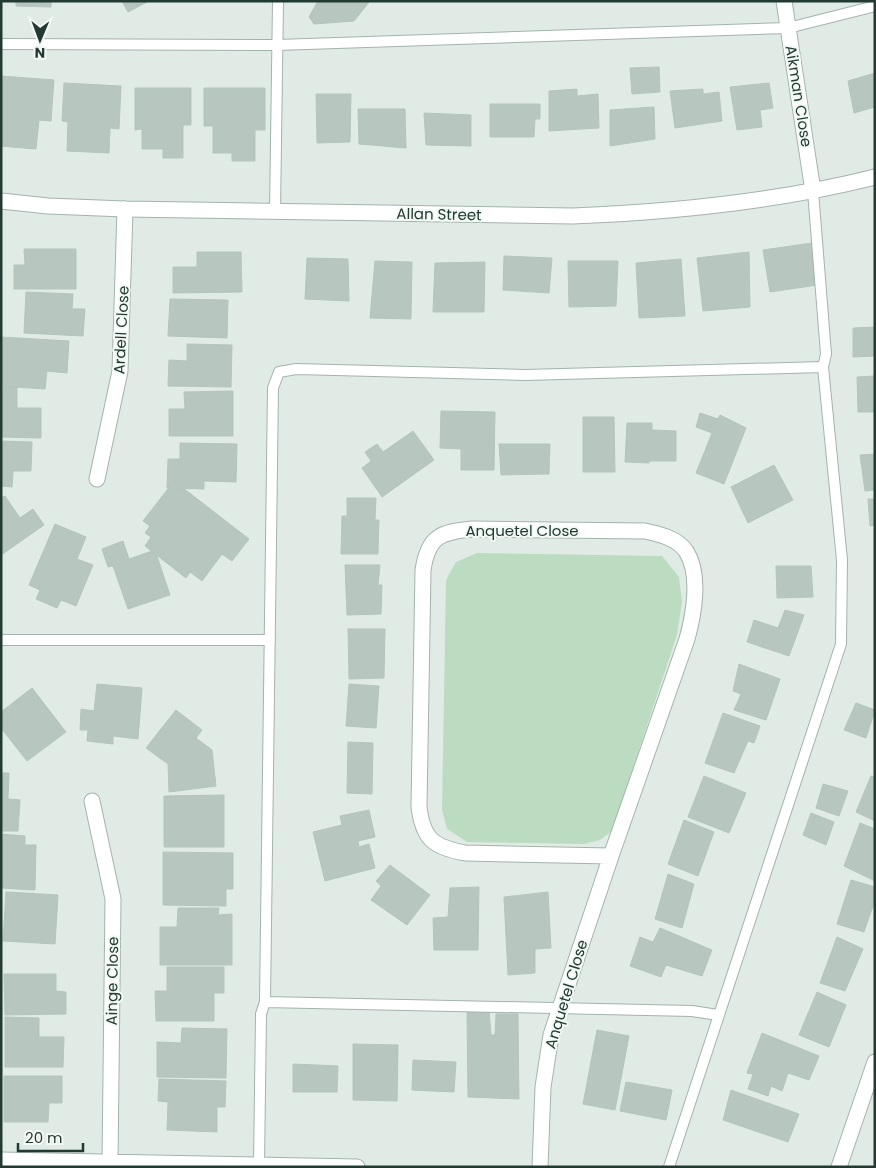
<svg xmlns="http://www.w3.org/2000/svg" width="876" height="1168" viewBox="0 0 876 1168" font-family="Poppins,sans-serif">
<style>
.green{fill:#bbdcc1}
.building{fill:#b7c6be;stroke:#b4c5bc}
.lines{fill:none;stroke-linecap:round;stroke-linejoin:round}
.service-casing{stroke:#a4b3ac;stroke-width:12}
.minor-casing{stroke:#a4b3ac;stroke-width:17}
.tertiary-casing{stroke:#a4b3ac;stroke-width:17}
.service{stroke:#fff;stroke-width:10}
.minor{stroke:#fff;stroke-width:15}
.tertiary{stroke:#fff;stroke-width:15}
.labels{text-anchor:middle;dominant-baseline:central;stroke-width:4;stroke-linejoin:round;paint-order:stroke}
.street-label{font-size:15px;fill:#223b32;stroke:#f2f8f4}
</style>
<rect width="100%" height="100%" fill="#e1ebe6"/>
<!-- green -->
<path class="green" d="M477,553L662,556L679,577L682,602L677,635L612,831L600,840L584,844L467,842L447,829L442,810L446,580L456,562Z"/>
<!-- building -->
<path class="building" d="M16,1H51V7L16,6Z
M122,1H149L128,12Z
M318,1H370L354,21L314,24L309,17Z
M659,67L660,92L632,94L630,68Z
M875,73V107L854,113L848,81Z
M1,76L54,80L51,121L39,120L36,149L1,146Z
M64,83L121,86L119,129L110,128L109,153L67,151L68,122L62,121Z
M769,83L773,108L760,110L762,127L737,130L730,87Z
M135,88H191V125H183V158H163V149H142V129L135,130Z
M204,88H265V130H255V161H232V153H213V126H204Z
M577,89V96L598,94L599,128L549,131V91Z
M703,89V94L719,92L722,121L675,128L670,91Z
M316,94H351L350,142L317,143Z
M490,104H540V119H535L534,137H490Z
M654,107L655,139L610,146V110Z
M358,109H405L406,148L359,144Z
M424,113L471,115V146L426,145Z
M812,243L817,285L770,292L763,250Z
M24,249H76V289H14V265H25Z
M197,252H241L242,292L173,293V267H197Z
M749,252L750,307L703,311L697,258Z
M504,256L552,258L549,293L503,290Z
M307,258L348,259L349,301L305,299Z
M681,259L685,316L639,318L636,263Z
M375,261L412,262L411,319L370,318Z
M568,261H618L616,306L569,307Z
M485,262L484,312H433L435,263Z
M26,292L73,294L72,309H85L83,336L24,333Z
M170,299L228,300L227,338L168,336Z
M875,327V356L853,357V328Z
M1,337L69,341L67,373L47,371L45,389L1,386Z
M187,344L232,345L231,387L168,386L169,360L187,361Z
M875,376V412H858L857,377Z
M1,387H17V408H41V438L1,437Z
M233,391V436H169V409H185L184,392Z
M441,411L495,412L494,470H461V449L440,448Z
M700,413L718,419L720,415L746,428L724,484L696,473L712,433L696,427Z
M583,417H614L615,472H583Z
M627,423H652V430L676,431V461H649V463L625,462Z
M413,431L434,460L382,497L362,468L371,461L365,452L377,444L383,452Z
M1,441L32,442L31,471H13L12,487L1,486Z
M180,443L237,444L236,482L204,481V489L167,488L168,459H180Z
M499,444H550L549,474L501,475Z
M875,454V490L865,491L860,455Z
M774,465L793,500L748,523L731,487Z
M174,481L249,539L232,561L222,554L202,581L190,572L186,578L145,546L151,537L145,533L150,526L143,521Z
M5,496L20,518L33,509L44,525L1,555V498Z
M347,498H376L375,520H379L378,554H341L342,516H347Z
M868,499H875V525L870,526Z
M55,524L86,537L77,559L93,565L76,606L61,600L57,608L36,599L40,590L29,585Z
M123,541L129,559L155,550L170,595L128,609L113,566L108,567L102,549Z
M345,565H380L378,585H382L381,614L347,615Z
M776,566H811L813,597L777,598Z
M785,610L804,615L789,656L747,642L754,620L778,628Z
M348,629H385L384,678L349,679Z
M739,664L780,679L766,720L734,710L741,694L733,691Z
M97,684L142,688L138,739L113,736V744L87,741L88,730H80L81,709L94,711Z
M349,684L379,686L376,728L346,726Z
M32,688L66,732L27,761L1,728V712Z
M856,703L875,710L866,738L844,730Z
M176,710L202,730L196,738L212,750L216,786L169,792L168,764L146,748Z
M723,713L760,726L754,743L748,741L734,773L705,763Z
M348,742L373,743L372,794L347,793Z
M1,773H9L8,799L20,800L18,831H1Z
M704,776L746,793L729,833L688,817Z
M871,776L875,777V821L856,812Z
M823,784L848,791L839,816L816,808Z
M224,795V847H164V796Z
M369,810L375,837L358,841L359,847L369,844L375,868L325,881L313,832L342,825L340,816Z
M811,813L834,822L826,845L803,835Z
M684,820L714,832L698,876L668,864Z
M860,823L875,829V881L844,866Z
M1,834L25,836V845H36L35,890L1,888Z
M163,852L233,853V889H226V906L163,905Z
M390,865L430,895L407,925L371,900L381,886L376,881Z
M668,874L694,884L682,928L655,919Z
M851,880L875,887V900L864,932L837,924Z
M479,887L478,950H434L433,918L448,917L450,888Z
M6,892L58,895L55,944L3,941Z
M548,892L551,948L535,949V973L508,975L504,897Z
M178,908H219L218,915L232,914V965H160V927H177Z
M660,928L712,950L702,976L666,965L661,977L630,966L640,937L653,942Z
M837,937L863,949L845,991L820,983Z
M167,967H224V993H214V1021H156L155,991H167Z
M4,974H56V991L66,992V1014L5,1015Z
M817,992L846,1005L829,1047L799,1035Z
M489,1009L491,1035H495L496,1014H518L519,1099L468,1097L467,1010Z
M5,1017L39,1018V1037H64L63,1067H5Z
M182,1028L227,1029L226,1078L157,1077V1042L181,1043Z
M597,1030L629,1036L615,1110L583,1104Z
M762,1033L819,1056L809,1080L788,1073L782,1091L771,1086L768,1096L748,1089L753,1074L747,1073Z
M353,1044L398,1045L397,1101L353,1100Z
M413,1060L456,1062L454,1092L412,1090Z
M293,1064L338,1066L337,1092H293Z
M4,1076H62V1103H49L48,1122H4Z
M159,1079L226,1081L225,1107H217V1132L167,1130L168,1102L158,1101Z
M626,1082L672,1090L666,1120L620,1111Z
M731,1090L799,1114L788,1142L723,1120Z"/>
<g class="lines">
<!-- service casing -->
<g class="service-casing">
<path id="service" d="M1,44L277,45L788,28L875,6
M275,212L278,1
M1,640H270
M265,1002L692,1011L718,1015
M259,1165L261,1014L265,1002L273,388L279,372L296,369L525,375L823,367
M669,1167L841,644L842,560L823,367L826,354L813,191"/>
</g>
<!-- minor casing -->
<g class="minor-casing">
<path id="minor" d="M784,1L813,191
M97,479L120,371L125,209
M92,801L113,899L110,1163
M1,1160L357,1167
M540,1167L543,1087L551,1035L611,856L687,639C694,614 701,574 686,551C677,538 659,534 645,531L472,529C441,532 428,536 423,570L419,807C423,839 433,847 465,853L611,856"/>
</g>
<!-- tertiary casing -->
<g class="tertiary-casing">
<path id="tertiary" d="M1,201L48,206L125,209L573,216C674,212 776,202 875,177
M839,1167L875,1062"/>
</g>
<!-- service -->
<use href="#service" class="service"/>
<!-- minor -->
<use href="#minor" class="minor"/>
<!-- tertiary -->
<use href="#tertiary" class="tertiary"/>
</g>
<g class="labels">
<!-- street labels -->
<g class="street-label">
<text transform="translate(799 96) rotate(81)">Aikman Close</text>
<text transform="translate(439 214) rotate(1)">Allan Street</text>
<text transform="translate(121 330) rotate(-87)">Ardell Close</text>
<text x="522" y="530">Anquetel Close</text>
<text transform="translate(112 981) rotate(-89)">Ainge Close</text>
<text transform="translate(566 994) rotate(-73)">Anquetel Close</text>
</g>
</g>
<!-- border -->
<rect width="876" height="1168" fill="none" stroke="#223b32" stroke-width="5"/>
<!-- north arrow -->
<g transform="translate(40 40) rotate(181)" stroke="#f2f8f4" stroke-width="4" paint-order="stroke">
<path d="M0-4L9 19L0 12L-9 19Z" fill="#223b32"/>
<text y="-8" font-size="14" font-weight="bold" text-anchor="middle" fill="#223b32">N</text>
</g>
<!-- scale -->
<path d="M18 1143v8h65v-8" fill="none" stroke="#223b32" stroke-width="2.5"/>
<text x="25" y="1143" font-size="15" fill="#223b32" stroke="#f2f8f4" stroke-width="4" paint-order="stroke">20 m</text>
</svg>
